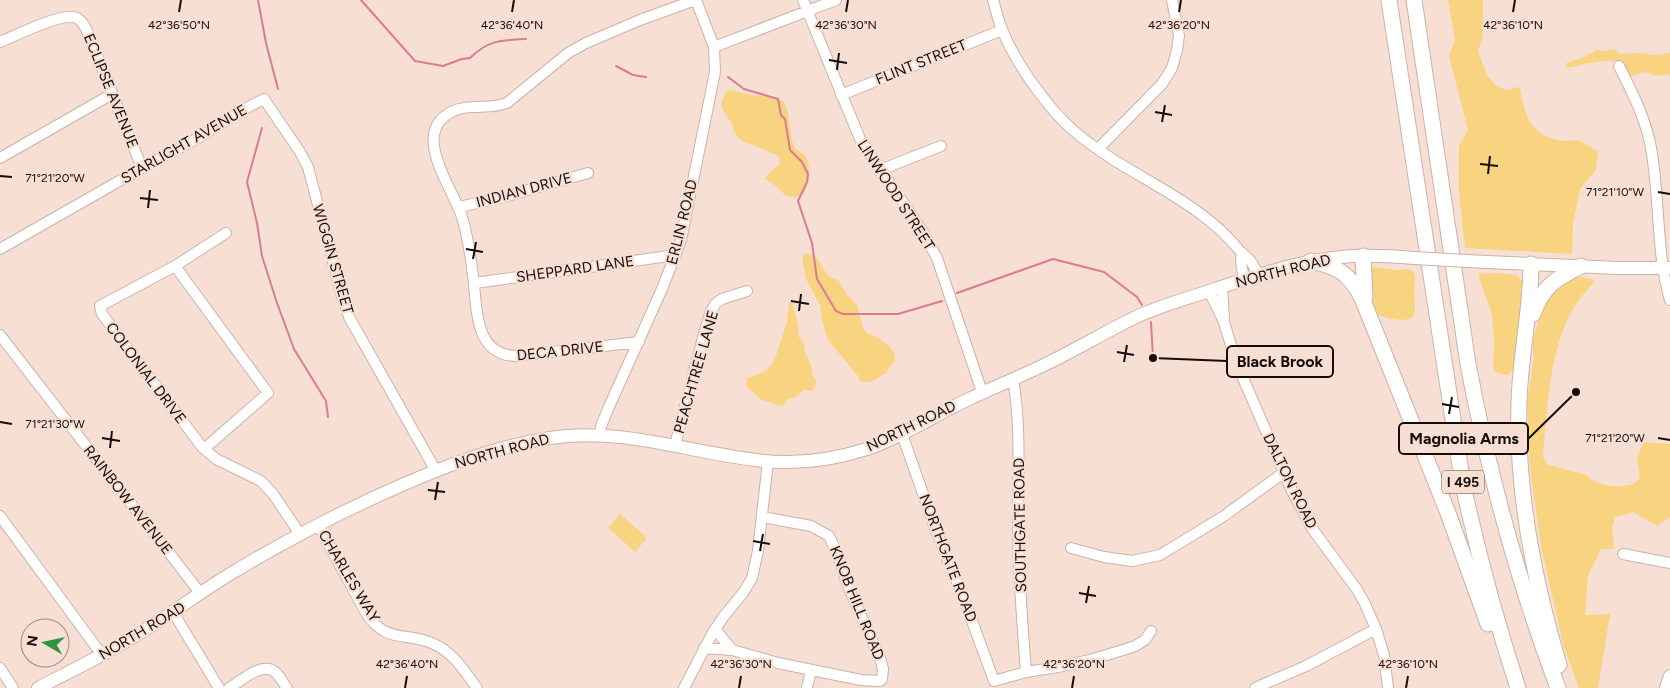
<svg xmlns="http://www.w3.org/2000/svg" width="1670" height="688" viewBox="0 0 1670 688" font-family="Figtree,sans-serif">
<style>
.green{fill:#f8d380}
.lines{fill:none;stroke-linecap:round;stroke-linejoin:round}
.stream{stroke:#db7b92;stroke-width:2}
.minor-casing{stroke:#cab3a8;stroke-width:12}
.major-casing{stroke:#cab3a8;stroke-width:14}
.highway-casing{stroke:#cab3a8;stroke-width:17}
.minor{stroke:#fff;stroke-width:10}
.major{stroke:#fff;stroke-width:12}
.highway{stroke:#fff;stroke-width:15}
.major-bridge-casing{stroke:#cab3a8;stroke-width:14;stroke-linecap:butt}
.major-bridge{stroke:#fff;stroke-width:12}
.ticks{fill:none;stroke:#150d09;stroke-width:2}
.labels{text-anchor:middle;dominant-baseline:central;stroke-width:4.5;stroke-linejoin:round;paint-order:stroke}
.shield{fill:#f8dfd4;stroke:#594c46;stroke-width:1}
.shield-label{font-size:14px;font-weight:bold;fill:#150d09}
.street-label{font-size:15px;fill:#150d09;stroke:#f8dfd4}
.ticks-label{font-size:12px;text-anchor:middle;fill:#150d09;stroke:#f8dfd4;stroke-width:4.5;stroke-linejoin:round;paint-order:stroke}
.leader{fill:none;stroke:#150d09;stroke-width:2}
.callout-dot{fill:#150d09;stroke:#f8dfd4;stroke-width:2}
.callout{fill:#f8dfd4;stroke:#150d09;stroke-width:2}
.callout-label{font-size:16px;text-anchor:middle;font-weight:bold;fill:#150d09}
</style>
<rect width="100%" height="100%" fill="#f8dfd4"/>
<!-- green -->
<path class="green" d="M1448,0H1483V36L1478,51L1487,75L1497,87L1507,90L1520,87C1524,113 1529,134 1558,140C1565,142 1574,139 1581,141C1587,144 1593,149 1598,152L1596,170L1580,189L1573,224L1572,254L1465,248L1459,194V146L1468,130L1449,56L1455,40Z
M1614,49L1619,54L1641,53L1653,55L1670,53V74L1658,76L1645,72L1630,76C1628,73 1626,68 1624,65C1613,55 1580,66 1567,68L1565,64C1575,59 1587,57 1596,50L1604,51Z
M732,90L749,95L765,96L783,101C792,114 788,132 794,146C796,152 802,151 805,156C812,164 810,191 800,196C796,198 790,197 785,195L776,186L765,179L768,174L780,164L779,156C772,154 767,151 761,148C751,143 742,145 735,133C732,129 734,125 731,122C722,110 718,105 727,91Z
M807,253L817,258L828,276L839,281L847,295L857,305L863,328L867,333L877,337L888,345L895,354V359L892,365L888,368L887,373C874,377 876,385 860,381L858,376L828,340L822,320L820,305L806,279L803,263V255Z
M1375,267L1396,270L1409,269L1414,272C1417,279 1414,284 1414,291C1414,298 1417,310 1413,316C1407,324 1382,318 1375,313L1370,290L1371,269Z
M1497,273L1516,275L1524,282L1516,356L1514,369L1508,375L1497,373L1493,370C1494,351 1495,331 1491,311C1488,301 1479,282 1479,274Z
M1579,277L1592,279L1595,282C1548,325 1549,398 1543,457L1548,465L1587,475C1595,486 1617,488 1629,485C1633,485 1637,481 1640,479L1637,457L1644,442L1670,444V517L1657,526L1633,512L1615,517L1612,528L1614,549H1601L1588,576L1585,615L1610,614L1598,688H1579L1563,644L1541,546L1530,468L1527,403L1534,356L1532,346L1534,335L1540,316L1549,296L1564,282Z
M789,303H792L798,324L799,337L804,344L805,352L812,368V374L816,380L815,387L812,391L804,390L796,397L787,400L783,406H780L760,399L746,386L748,378L766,371L775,359L787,322Z
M620,514L647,538L635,552L608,528Z"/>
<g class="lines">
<!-- stream -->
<path class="stream" d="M258,0L266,43L278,89
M361,0L415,61L443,66L462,59L470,58C488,40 502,40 526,39
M616,66L633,75L646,77
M728,77L744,89L778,99L781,115L785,119L790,150L802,162L808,174L807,182L798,201L812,243L817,279L836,311L843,314H898L942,301
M262,128L247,182L257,223L262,256L277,303L294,349L326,401L328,417
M957,293L1053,259L1104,272L1137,297L1142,305
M1151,322L1153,358"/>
<!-- minor casing -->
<g class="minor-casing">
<path id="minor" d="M803,0L860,139L921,229L937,258L982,392
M993,0C996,10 998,20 1002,29C1014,61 1048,109 1074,131C1126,176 1197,197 1240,251C1243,254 1246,256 1249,259C1253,263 1255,270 1258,275
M0,42C15,36 64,11 77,18C84,22 87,31 90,38L142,168
M714,47L836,0
M1619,66C1632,92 1646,119 1651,148C1660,197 1656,253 1670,300
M841,95L1002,30
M1098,149L1162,84L1172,68L1177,50L1179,36L1172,0
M0,158L112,94
M880,170L941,146
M459,207L504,197L588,173
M226,233L175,266L100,306L102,314L202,447L216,459L261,481L273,494L300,534
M0,249L142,168L198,138L250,106L264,99L300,152L308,167L342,296L349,317L436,471
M1242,253L1241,262L1244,280
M175,266L268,393L204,449
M475,283L676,255
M1222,287L1224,319
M1209,291L1224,322L1236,362L1292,491L1311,527L1358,591L1365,604L1376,629L1384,655L1388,688
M0,335L201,594
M639,342L517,356C471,356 478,302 472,269C470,252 467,234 462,217C453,188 410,134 451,112C468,103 490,110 507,103L568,53L586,43L640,20L695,0
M1013,379C1021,425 1018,473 1018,520C1018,571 1022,621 1026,672
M600,434L601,426L608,409L662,289L681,240L715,72L714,47L696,0
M902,434L935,528L964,599L994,681
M675,445L705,330L711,311L716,303L722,299L747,291
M0,516L102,655
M318,525L366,613C387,645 406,631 434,644C454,653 465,672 477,688
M1071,548L1104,557L1132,561L1160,555L1224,516L1283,473
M1623,554L1670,563
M173,612L219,688
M715,629L732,650
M704,648L732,650L778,663L861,680L880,681L882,679L883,669L881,661L848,586L837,553L829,536L811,526L762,517
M0,668L13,688
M994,681L1026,672L1058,667L1090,660L1123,650L1135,646L1145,640L1151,631
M229,688C241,681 262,661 275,672C280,676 283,683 287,688
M684,688L712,634L724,616L743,593L752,578L758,551L768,461
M807,688L811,670
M1255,688L1306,666L1376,629"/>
</g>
<!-- major casing -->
<g class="major-casing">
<path id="major" d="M1466,261L1617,268H1670
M38,688C69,672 100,657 130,639C164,619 196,595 230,574C285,541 342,511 402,485C450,464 498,446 550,438C621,427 687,452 756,460C793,465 832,460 867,449C902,437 933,416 967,400C994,387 1022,376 1048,363C1077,349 1105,332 1134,318C1161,305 1190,298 1218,288C1259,275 1298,261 1341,257C1365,254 1391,256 1415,258
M1666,688L1670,676"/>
</g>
<!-- highway casing -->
<g class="highway-casing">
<path id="highway" d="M1389,0L1463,485C1478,554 1496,621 1518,688
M1414,0L1468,364C1489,475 1518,582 1558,688
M1363,256L1365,297
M1311,261C1338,267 1349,273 1362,298L1448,513L1488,624
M1531,264C1531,311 1520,356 1519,403C1516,491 1534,581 1559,665
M1533,314C1543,286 1555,279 1581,266"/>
</g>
<!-- minor -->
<use href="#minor" class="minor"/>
<!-- major -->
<use href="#major" class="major"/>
<!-- highway -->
<use href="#highway" class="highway"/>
<!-- major-bridge casing -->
<g class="major-bridge-casing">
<path id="major-bridge" d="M1415,258L1466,261"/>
</g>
<!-- major-bridge -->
<use href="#major-bridge" class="major-bridge"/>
</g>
<!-- ticks -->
<path class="ticks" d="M179,12L181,0M512,12L514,0M846,12L848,0M1179,12L1181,0M1513,12L1515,0M829,60L847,63M837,70L839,53M1155,112L1172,115M1162,122L1165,105M1480,164L1498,166M1488,174L1490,156M0,176L12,177M1658,192L1670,194M140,198L158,200M148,208L150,190M466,249L483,252M473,259L476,242M791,301L809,304M799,311L801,294M1117,352L1134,355M1124,362L1127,345M1442,404L1459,407M1449,414L1452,397M0,422L12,424M102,438L120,441M1658,438L1670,440M110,448L112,431M428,490L445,492M435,500L438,482M753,541L770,544M760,551L763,534M1079,593L1096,596M1086,603L1089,586M405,688L407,676M739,688L741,676M1072,688L1074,676M1406,688L1408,676"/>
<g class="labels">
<!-- shield labels -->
<rect class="shield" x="1442" y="470.5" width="42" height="23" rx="4"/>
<g class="shield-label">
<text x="1463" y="482">I 495</text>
</g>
<!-- street labels -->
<g class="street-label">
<text transform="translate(921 62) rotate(-22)">FLINT STREET</text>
<text transform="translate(111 91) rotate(68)">ECLIPSE AVENUE</text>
<text transform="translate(184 144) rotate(-30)">STARLIGHT AVENUE</text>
<text transform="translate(524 190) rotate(-15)">INDIAN DRIVE</text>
<text transform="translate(896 195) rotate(57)">LINWOOD STREET</text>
<text transform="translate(682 222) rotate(-76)">ERLIN ROAD</text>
<text transform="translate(333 259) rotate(74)">WIGGIN STREET</text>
<text transform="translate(575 269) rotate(-8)">SHEPPARD LANE</text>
<text transform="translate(1283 271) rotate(-14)">NORTH ROAD</text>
<text transform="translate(560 351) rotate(-6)">DECA DRIVE</text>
<text transform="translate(696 372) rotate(-74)">PEACHTREE LANE</text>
<text transform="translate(146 373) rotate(53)">COLONIAL DRIVE</text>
<text transform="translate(911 426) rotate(-26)">NORTH ROAD</text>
<text transform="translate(502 451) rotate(-15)">NORTH ROAD</text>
<text transform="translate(1290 481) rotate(64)">DALTON ROAD</text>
<text transform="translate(128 500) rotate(52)">RAINBOW AVENUE</text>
<text transform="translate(1020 525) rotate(-91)">SOUTHGATE ROAD</text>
<text transform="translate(948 558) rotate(69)">NORTHGATE ROAD</text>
<text transform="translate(349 576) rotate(59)">CHARLES WAY</text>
<text transform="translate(857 603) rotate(68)">KNOB HILL ROAD</text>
<text transform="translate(142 631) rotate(-31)">NORTH ROAD</text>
</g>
</g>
<g class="ticks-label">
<text x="1513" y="29">42°36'10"N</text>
<text x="179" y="29">42°36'50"N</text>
<text x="512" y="29">42°36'40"N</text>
<text x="846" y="29">42°36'30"N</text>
<text x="1179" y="29">42°36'20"N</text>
<text x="55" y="182">71°21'20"W</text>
<text x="1615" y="196">71°21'10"W</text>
<text x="55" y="428">71°21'30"W</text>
<text x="1615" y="442">71°21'20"W</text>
<text x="407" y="668">42°36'40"N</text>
<text x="741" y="668">42°36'30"N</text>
<text x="1074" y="668">42°36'20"N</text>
<text x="1408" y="668">42°36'10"N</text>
</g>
<!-- callouts -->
<path class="leader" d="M1153 358L1227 361M1576 392L1528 439"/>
<g class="callout-dot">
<circle cx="1153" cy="358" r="5"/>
<circle cx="1576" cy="392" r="5"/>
</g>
<g class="callout">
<rect x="1227" y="346" width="106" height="31" rx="5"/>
<rect x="1399" y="423" width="129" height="31" rx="5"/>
</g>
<g class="callout-label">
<text x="1280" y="367">Black Brook</text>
<text x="1464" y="444">Magnolia Arms</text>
</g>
<!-- north arrow -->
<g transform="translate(45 643) rotate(279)"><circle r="24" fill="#f8dfd4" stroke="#9d8b83"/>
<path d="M0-4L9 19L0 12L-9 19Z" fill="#329346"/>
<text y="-8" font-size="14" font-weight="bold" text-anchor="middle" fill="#150d09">N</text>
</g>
</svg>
